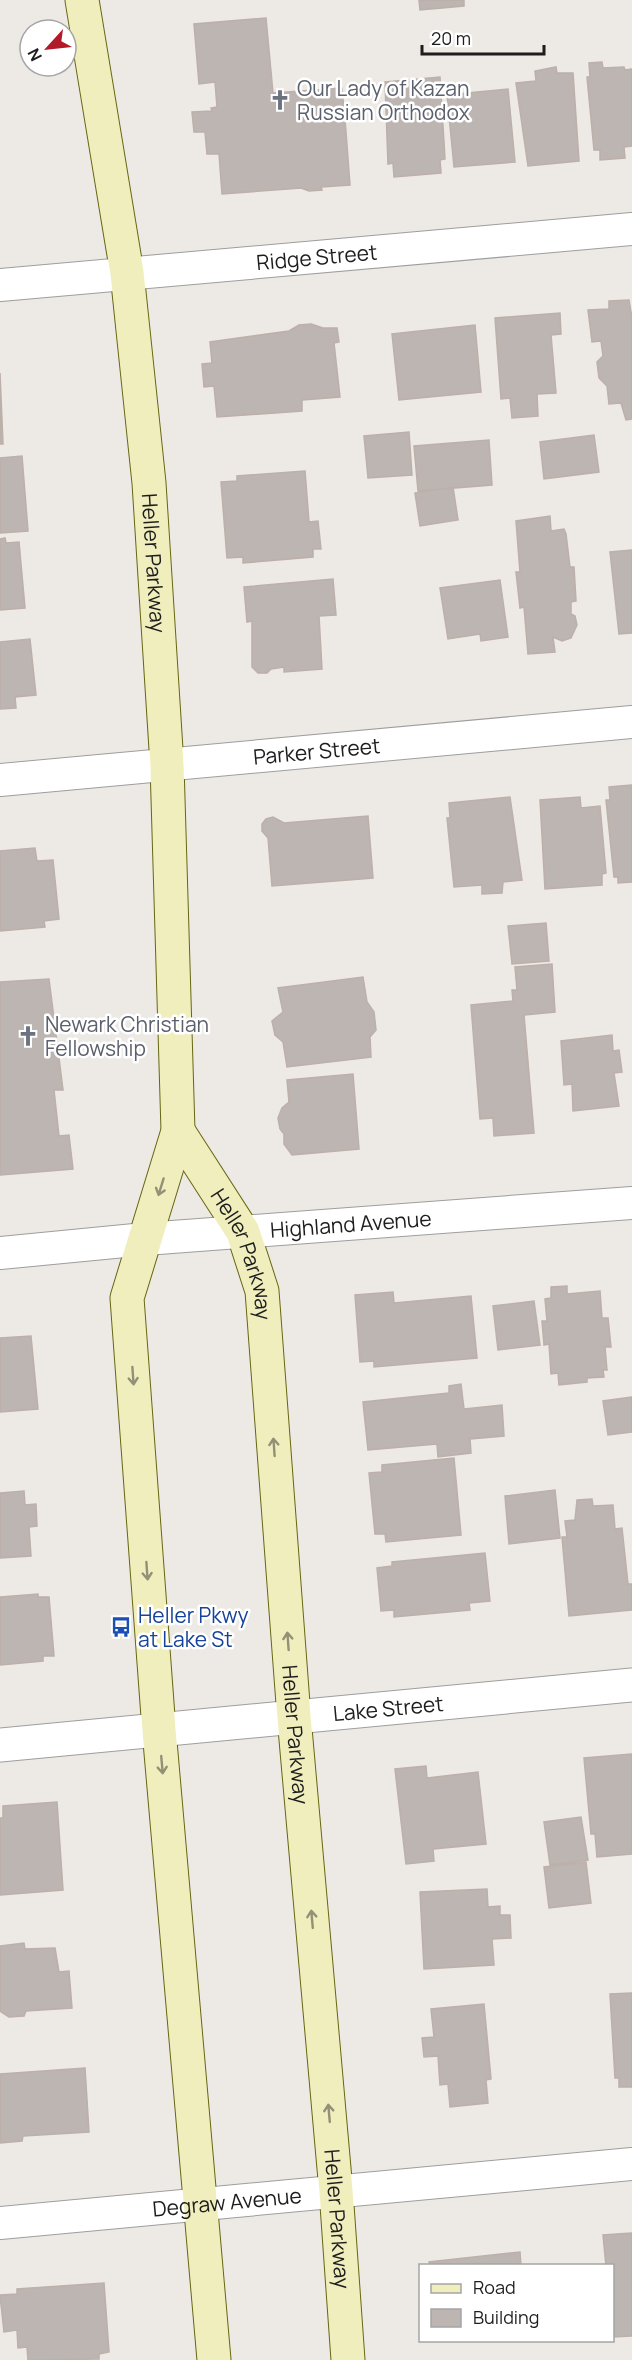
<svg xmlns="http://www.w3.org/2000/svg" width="632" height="2360" viewBox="0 0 632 2360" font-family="Manrope,sans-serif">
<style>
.building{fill:#bdb5b2;stroke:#bdafa9;stroke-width:1.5}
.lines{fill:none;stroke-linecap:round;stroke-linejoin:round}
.minor-casing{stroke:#9e9e9e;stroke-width:34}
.tertiary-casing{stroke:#9e9e9e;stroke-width:35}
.secondary-casing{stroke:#666612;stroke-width:35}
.minor{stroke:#fff;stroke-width:32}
.tertiary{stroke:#fff;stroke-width:33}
.secondary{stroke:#f1eebe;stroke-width:33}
.oneway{stroke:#929076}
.labels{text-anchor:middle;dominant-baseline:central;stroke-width:5;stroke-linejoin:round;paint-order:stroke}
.worship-label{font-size:21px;fill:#5b616d;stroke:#fff;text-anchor:start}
.street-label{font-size:21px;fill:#1d1d1d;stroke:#fff}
.transit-label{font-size:21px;fill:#164399;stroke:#fff;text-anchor:start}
</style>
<rect width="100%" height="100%" fill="#ede9e4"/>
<!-- building -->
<path class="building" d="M419,0H464V6L420,10Z
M266,18L273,93L342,88L344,109H347L348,119H345L350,185L321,187L322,190L309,191L301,188L222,194L219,154H207L205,132H194L192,112L212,111L211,108L217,107L215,82L199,84L194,24Z
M602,62L603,68L624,67L625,70L632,69V146L624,147L625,158L600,160V150H594L587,77H590L589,63Z
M556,67L557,73H573L579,161L528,166L516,83L536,81L535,71Z
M440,77L445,159L440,160L441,173L394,177L393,163L388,164L385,82Z
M508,89L515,162L454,167L447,95Z
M629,300L632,318V419L626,420L621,403L609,404L607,386L599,378L597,362L603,356L601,341L592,342L588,310L609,309V301Z
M560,313L561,334L551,335L556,393L537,394L538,416L512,418L510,398L501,399L495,318Z
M311,324L323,328H337L339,342L334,343L340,397L302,400V411L217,417L214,386L204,387L202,364L212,363L210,342L289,331L299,325Z
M475,325L481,392L399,400L392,334Z
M0,373L3,444H0Z
M409,432L412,475L368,478L364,436Z
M594,435L599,472L544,479L540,442Z
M489,440L492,485L418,491L414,446Z
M22,456L28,531L0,533V458Z
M305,471L309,522L318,521L321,549H313V557L243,563V557L227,558L221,482L237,481V476Z
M453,487L458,520L420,526L415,493Z
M550,516L551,531L564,529L566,534L570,567H574L576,601L571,602V614L575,616L577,625L571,638L562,641L553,637L555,652L528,654L524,607L520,608L516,572H520L516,521Z
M5,538L6,543L19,542L25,608L0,610V539Z
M632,550V633L619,634L610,552Z
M333,579L336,615L319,616L322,669L284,672V667L271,669L267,673H258L252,667V621L247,622L244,587Z
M500,580L508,637L481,641L480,634L448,639L440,588Z
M30,639L36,695L15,697L16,708L0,709V642Z
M632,785V882L618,883V877H614L606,800H610L609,787Z
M510,797L522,880L503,882L502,893L482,894V885L454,887L447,818H450L449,803Z
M580,797L581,808L600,806L606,873L602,874V885L545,889L540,800Z
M368,816L373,878L272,886L268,838L262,831V824L266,819L273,817L284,823Z
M35,848L37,861L53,860L59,919L44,921L45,927L0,931V851Z
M546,923L549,961L512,964L508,926Z
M552,964L555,1012L524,1015L534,1133L494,1136L493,1118L480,1119L471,1005L513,1001L512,990H517L515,967Z
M363,977L367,1002L374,1012L376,1030L370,1037L371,1057L287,1067L283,1042L275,1035L272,1021L283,1012L278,988Z
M49,979L63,1090H54L59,1136L69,1135L73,1169L0,1175V982Z
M612,1035L613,1051L619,1050L622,1072L614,1073L619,1106L573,1111L572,1084L564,1085L561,1041Z
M353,1074L359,1149L292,1155L284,1144V1134L280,1129L278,1118L282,1108L289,1102L287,1080Z
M567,1286V1294L600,1291L602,1318H608L611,1347H605L607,1370H603L604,1377L587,1378V1382L559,1385L558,1373L551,1374L549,1344L544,1345L542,1321H547L545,1299L551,1298V1287Z
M393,1292L394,1303L471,1296L477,1358L374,1367V1361L360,1362L355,1295Z
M534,1301L540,1345L498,1350L493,1306Z
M31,1336L38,1409L0,1412V1338Z
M461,1384L464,1409L502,1405L504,1436L470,1439L471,1453L438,1457L437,1444L368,1450L363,1402L449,1393V1386Z
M632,1397V1432L608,1435L603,1401Z
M454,1458L461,1535L386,1542L385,1534H375L369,1473L382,1472V1465Z
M555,1490L560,1538L509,1544L505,1496Z
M24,1491L25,1505L36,1504L37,1526L29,1527L31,1556L0,1558V1493Z
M592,1499L593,1506L613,1505L615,1529L622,1528L628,1584H632V1610L569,1616L562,1537H567L565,1521L575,1520L577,1500Z
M485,1553L490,1601L469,1603L470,1610L394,1617V1610L381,1611L377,1568L392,1566V1562Z
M38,1594V1597H49L54,1656H43V1661L0,1665V1597Z
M632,1754V1854L597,1857L595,1834H591L584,1758Z
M426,1766L427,1778L478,1772L486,1844L433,1849L434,1861L406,1864L395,1769Z
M57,1802L63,1890L0,1895V1818H3V1806Z
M581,1817L588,1860L550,1865L544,1822Z
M586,1862L591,1903L549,1908L544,1867Z
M487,1889L488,1907L500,1906V1915H510L511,1938L492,1939L494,1965L424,1969L420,1892Z
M24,1943L25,1949L55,1948L59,1972L69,1971L72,2008L26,2011L24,2016L9,2017L0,2011V1946Z
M632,1993V2087H619V2078H615L610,1994Z
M484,2004L491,2079L486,2080L488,2103L450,2107L448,2084L440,2085L438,2056L424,2057L422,2038L434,2037L431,2009Z
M85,2068L89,2132L23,2136L22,2141L0,2143V2074Z
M632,2233V2336L612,2337V2266H606L603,2235Z
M520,2252L521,2266H430L429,2262Z
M104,2283L109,2352L99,2354V2359L28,2360L27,2347L18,2348L17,2330L4,2332L0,2295L17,2294V2289Z"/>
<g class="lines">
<!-- minor casing -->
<g class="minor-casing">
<g id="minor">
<path id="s1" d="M0,285L632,229"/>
<path id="s2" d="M0,780L632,722"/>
<path id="s3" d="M0,1253L145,1239L632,1203"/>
<path id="s4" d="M0,2223L632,2164"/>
</g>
</g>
<!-- tertiary casing -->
<g class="tertiary-casing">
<g id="tertiary">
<path id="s5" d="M0,1745L632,1685"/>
</g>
</g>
<!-- secondary casing -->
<g class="secondary-casing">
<g id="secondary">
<path id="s6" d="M82,0L127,273L149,483L167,765L178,1131L127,1298L159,1730L214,2360"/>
<path id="s7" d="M178,1131L243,1232L262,1291L294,1717L336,2191L348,2360"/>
</g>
</g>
<!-- minor -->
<use href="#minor" class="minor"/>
<!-- tertiary -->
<use href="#tertiary" class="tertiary"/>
<!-- secondary -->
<use href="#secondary" class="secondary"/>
</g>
<!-- one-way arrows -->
<defs><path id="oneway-shaft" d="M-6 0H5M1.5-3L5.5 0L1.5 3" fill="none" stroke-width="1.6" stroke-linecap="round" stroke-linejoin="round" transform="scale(1.5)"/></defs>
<g class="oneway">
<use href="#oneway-shaft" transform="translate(161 1187) rotate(107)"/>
<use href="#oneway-shaft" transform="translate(133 1376) rotate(86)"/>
<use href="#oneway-shaft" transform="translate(274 1447) rotate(-94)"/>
<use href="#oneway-shaft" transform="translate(147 1571) rotate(86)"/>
<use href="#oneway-shaft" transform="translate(288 1641) rotate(-94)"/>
<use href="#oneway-shaft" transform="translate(162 1765) rotate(85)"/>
<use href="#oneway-shaft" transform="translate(312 1919) rotate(-95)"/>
<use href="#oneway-shaft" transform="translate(329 2113) rotate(-95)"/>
</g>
<!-- icons -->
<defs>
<g id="church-bare" transform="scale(1.62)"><path d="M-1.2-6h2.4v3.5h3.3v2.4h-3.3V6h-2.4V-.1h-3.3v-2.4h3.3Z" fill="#6b7280" stroke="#fff" stroke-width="2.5" paint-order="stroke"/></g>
<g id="bus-bare" transform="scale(1.62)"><path d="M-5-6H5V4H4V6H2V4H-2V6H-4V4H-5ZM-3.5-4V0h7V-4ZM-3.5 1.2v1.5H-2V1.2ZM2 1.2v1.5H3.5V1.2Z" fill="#1a4fb4" stroke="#fff" stroke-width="2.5" paint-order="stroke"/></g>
</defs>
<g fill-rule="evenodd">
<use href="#church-bare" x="280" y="100"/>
<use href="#church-bare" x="28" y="1036"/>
<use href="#bus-bare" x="121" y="1627"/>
</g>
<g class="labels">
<!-- worship labels -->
<g class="worship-label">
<text x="297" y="88">Our Lady of Kazan<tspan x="297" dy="24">Russian Orthodox</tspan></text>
<text x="45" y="1024">Newark Christian<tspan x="45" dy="24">Fellowship</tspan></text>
</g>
<!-- street labels -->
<g class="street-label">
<text stroke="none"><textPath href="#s1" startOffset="318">Ridge Street</textPath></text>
<text stroke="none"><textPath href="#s6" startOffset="568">Heller Parkway</textPath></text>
<text stroke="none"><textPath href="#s2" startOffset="318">Parker Street</textPath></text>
<text stroke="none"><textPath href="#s3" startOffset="352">Highland Avenue</textPath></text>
<text stroke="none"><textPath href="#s7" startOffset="141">Heller Parkway</textPath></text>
<text stroke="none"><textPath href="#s5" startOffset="390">Lake Street</textPath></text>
<text stroke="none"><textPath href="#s7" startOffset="627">Heller Parkway</textPath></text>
<text stroke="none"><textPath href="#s4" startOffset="228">Degraw Avenue</textPath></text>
<text stroke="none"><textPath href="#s7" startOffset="1113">Heller Parkway</textPath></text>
</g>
<!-- transit labels -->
<g class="transit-label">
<text x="138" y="1615">Heller Pkwy<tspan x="138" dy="24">at Lake St</tspan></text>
</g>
</g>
<!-- legend -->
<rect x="419" y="2264" width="195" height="78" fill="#ffffff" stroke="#a5a5a5" stroke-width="1.5"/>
<rect x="431" y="2284" width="30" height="9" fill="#f1eebe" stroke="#a5a5a5" stroke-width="1.5"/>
<text x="473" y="2294" font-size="18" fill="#1d1d1d">Road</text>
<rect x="431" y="2309" width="30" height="18" fill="#bdb5b2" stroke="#a5a5a5" stroke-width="1.5"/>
<text x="473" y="2324" font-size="18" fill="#1d1d1d">Building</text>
<!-- north arrow -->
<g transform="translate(48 48) rotate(243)"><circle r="28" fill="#ffffff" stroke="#a5a5a5" stroke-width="1.5"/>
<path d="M0-4.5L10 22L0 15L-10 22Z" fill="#b21929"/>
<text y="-9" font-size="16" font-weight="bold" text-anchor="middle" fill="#1d1d1d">N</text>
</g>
<!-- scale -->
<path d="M422 45v9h122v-9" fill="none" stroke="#1d1d1d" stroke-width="3"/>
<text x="431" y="45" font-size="18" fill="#1d1d1d" stroke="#ffffff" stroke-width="4.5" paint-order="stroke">20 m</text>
</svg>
